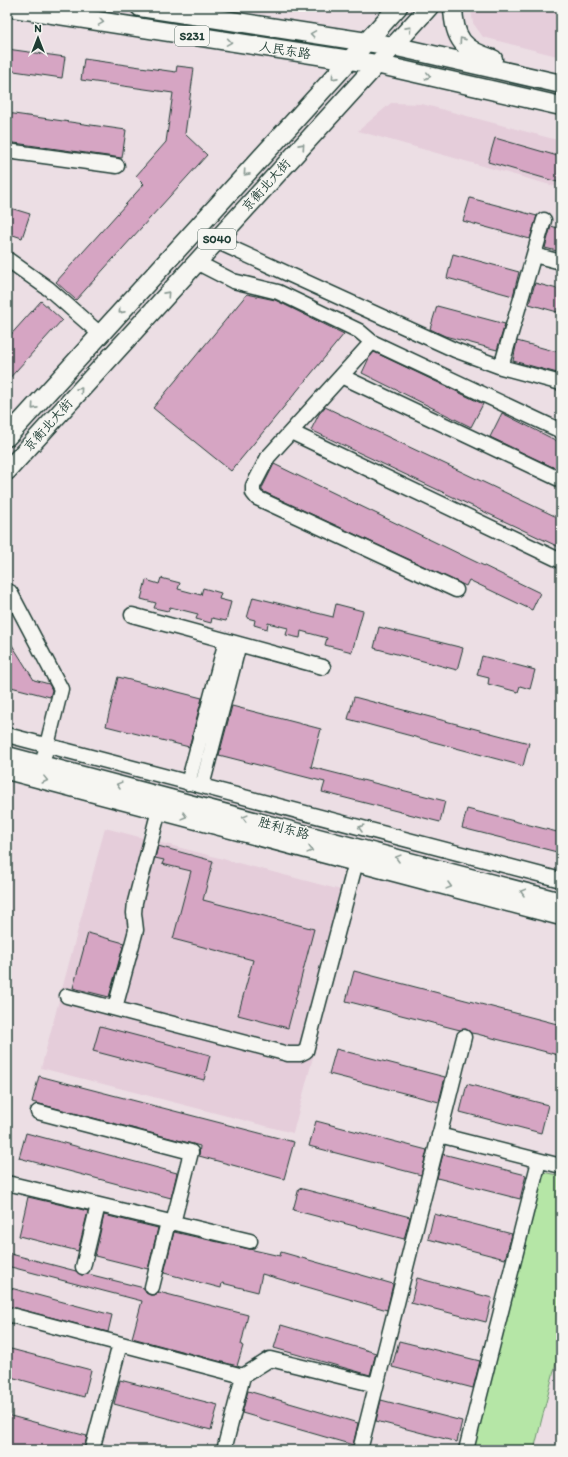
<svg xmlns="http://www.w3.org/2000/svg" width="568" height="1457" viewBox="0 0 568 1457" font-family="Itim,'LXGW WenKai TC',sans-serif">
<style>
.built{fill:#e5cdda}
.green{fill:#b5e6a6;stroke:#6a926d}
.building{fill:#d6a5c3;stroke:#1f3d34}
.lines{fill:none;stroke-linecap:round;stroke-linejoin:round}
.minor-casing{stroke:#1f3d34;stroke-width:17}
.major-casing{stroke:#1f3d34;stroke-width:21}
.minor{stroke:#f6f6f2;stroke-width:14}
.major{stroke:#f6f6f2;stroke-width:18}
.oneway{stroke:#8a9a93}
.labels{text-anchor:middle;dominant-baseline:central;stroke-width:3;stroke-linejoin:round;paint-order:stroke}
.shield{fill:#f6f6f2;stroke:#60746d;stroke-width:1}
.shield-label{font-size:12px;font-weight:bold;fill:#1f3d34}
.street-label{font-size:13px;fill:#1f3d34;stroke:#f6f6f2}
</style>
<rect width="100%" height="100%" fill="#ecdee4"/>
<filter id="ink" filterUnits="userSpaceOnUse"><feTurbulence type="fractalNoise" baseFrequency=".025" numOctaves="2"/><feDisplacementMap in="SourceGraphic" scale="8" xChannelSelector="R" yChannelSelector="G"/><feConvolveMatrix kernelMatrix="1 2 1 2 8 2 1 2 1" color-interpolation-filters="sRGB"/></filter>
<g filter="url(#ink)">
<!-- built -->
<path class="built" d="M473,7H561V57L483,37L473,23L471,9Z
M391,103L422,104L561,141V188L358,131Z
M105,828L356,894L293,1133L41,1068Z"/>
<!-- green -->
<path class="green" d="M543,1172L561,1176V1343L534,1450H473Z"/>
<!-- building -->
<path class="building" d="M7,49L65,57L62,78L7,70Z
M84,59L176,72L177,66L194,68L185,134L207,155L76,300L56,282L144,184L136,176L166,142L173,93L81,80Z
M7,113L126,130L122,158L7,142Z
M495,138L561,157V183L488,162Z
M470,198L537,216L530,239L463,221Z
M7,207L30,214L22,238L7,233Z
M551,226L561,229V252L545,248Z
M453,254L519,272L513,296L447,278Z
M535,283L561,290V313L529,304Z
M247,294L275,300L344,334L231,471L153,408Z
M41,301L62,320L7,381V339Z
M437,306L505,324L497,350L445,336L430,329Z
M517,341L561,353V374L513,361Z
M374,352L483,404L471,427L362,373L369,358Z
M325,407L561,519V548L311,430L319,414Z
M502,413L561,443V471L490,437Z
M274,464L540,593L532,610L469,580L466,586L262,491V488Z
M161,578L180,583L178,589L201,595L203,588L221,593L219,599L231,602L226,621L212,618L211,623L196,619L198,614L170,607L168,611L154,608L156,603L141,599L146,580L159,584Z
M253,597L333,617L336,604L363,611L352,652L325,645L327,638L301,631L300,638L286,635L288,628L268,623L267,629L254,625L255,620L247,618Z
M379,627L463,648L457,670L374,648Z
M7,637L34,680L49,684L52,690L50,697L7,686Z
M482,656L535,670L530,689L520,686L518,692L488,684L489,678L477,675Z
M118,677L202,698L189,747L106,726Z
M354,697L529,743L523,766L348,719Z
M232,706L321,729L311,767L445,801L440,822L322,792L325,782L219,755Z
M467,809L561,833V853L462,828Z
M158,846L213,861L203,900L314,929L288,1028L238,1015L253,960L173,939L191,871L162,864L164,860L155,858Z
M88,933L124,943L109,997L73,988Z
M354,971L561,1025V1045L558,1055L477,1034L471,1033L466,1029L460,1030L346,1001Z
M100,1026L210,1055L204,1080L93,1051Z
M336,1049L445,1077L439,1102L329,1074Z
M39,1076L294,1142L284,1179L199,1156L200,1146L193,1144L32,1102Z
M467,1084L548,1105L541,1133L460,1112Z
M316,1121L427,1150L421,1175L309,1146Z
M26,1133L177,1173L171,1198L19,1158Z
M443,1154L526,1175L520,1199L437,1178Z
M299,1188L410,1217L404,1239L293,1210Z
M28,1197L88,1211L78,1251L19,1236Z
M434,1214L512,1234L505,1259L428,1239Z
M104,1215L158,1228L148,1269L95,1256Z
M174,1232L280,1256L281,1252L393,1284L387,1310L262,1274L258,1292L222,1283L221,1288L164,1273Z
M7,1253L76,1271L81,1275L88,1274L144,1288L146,1293L150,1295H155L159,1292L248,1315L241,1345L243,1346L237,1366L132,1338L142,1301L7,1266Z
M417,1278L492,1298L486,1322L411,1303Z
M7,1287L112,1315L108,1332L7,1306Z
M281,1325L376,1353L370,1375L274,1348Z
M399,1341L480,1361L473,1388L392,1367Z
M7,1348L91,1370L84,1397L7,1376Z
M120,1380L218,1405L211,1430L114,1404Z
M248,1391L358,1423L353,1445L242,1413Z
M381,1400L462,1421L457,1442L376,1421Z
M7,1415L87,1436L84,1450H24L7,1446Z
M102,1444L115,1447L114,1450H101Z"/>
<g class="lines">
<!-- minor casing -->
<g class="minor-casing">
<path id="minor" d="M7,151L117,166
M216,241L455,350L501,367L561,383
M534,255L561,262
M7,259L49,289L100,334
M196,262L233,281L278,292L359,331L372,342L561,431
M372,342L268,457L253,486V493L257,498L456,590
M501,367L544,220
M341,376L561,480
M291,432L561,561
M7,591L10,592L61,689L42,765
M132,615L323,667
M7,735L561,880
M188,783L226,641
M202,786L239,644
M67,996L288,1054H300L306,1051L356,862
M115,1008L136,930L134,913L135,902L159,810
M38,1112L191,1152L173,1223
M439,1135L561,1166
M7,1183L250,1241
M83,1267L98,1205
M152,1287L168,1222
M7,1314L243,1376L224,1450
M243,1376L270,1359L376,1385
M92,1450L120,1344
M360,1450L464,1037
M466,1450L539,1161"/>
</g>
<!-- major casing -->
<g class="major-casing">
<path id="major" d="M7,7L376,64L561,106
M140,7L393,46L561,84
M453,7C454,39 463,50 493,59
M7,437L398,7
M7,471L429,7
M7,756L561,902
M7,770L561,916"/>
</g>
<!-- minor -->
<use href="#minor" class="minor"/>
<!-- major -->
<use href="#major" class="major"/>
</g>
<!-- one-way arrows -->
<defs><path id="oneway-chevron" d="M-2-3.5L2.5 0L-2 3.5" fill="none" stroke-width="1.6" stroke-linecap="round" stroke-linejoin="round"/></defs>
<g class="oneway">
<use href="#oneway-chevron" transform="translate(101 22) rotate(9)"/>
<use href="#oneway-chevron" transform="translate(409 29) rotate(-48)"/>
<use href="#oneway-chevron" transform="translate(313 34) rotate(-171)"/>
<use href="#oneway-chevron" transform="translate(462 40) rotate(-125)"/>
<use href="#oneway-chevron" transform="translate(229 42) rotate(9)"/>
<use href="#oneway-chevron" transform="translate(428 76) rotate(13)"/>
<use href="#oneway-chevron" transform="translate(334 77) rotate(132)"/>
<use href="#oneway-chevron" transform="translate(302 146) rotate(-48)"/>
<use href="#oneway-chevron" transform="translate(246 173) rotate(132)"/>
<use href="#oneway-chevron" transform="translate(167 294) rotate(-48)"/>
<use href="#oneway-chevron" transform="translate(121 311) rotate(132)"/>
<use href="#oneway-chevron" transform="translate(80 390) rotate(-48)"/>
<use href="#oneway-chevron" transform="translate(34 407) rotate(132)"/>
<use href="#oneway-chevron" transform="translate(45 780) rotate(14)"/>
<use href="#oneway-chevron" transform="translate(119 785) rotate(-165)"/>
<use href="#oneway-chevron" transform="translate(184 816) rotate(15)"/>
<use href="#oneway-chevron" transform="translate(245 818) rotate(-165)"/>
<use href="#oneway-chevron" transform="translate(361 828) rotate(-165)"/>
<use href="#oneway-chevron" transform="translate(310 850) rotate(15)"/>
<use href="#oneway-chevron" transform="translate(398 858) rotate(-165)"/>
<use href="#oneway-chevron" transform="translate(449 886) rotate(15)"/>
<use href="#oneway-chevron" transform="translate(523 892) rotate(-165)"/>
</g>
</g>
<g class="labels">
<!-- shield labels -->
<g class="shield">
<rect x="175" y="26" width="34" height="20" rx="3"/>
<rect x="198" y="229" width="38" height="20" rx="3"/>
</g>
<g class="shield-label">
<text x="192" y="36">S231</text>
<text x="217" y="239">S040</text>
</g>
<!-- street labels -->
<g class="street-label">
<text transform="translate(285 50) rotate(9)">人民东路</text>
<text transform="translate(266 185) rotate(-48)">京衡北大街</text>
<text transform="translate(48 425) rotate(-48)">京衡北大街</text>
<text transform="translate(284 828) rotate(15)">胜利东路</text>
</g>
</g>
<!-- margin -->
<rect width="568" height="1457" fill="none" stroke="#f6f6f2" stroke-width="24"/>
<rect x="12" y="12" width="544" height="1433" fill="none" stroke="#1f3d34" stroke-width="1.5" filter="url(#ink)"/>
<!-- north arrow -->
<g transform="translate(38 38)" stroke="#f6f6f2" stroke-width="3" paint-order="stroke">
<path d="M0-3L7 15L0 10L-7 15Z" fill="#1f3d34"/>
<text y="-6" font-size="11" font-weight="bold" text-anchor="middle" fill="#1f3d34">N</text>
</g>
</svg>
